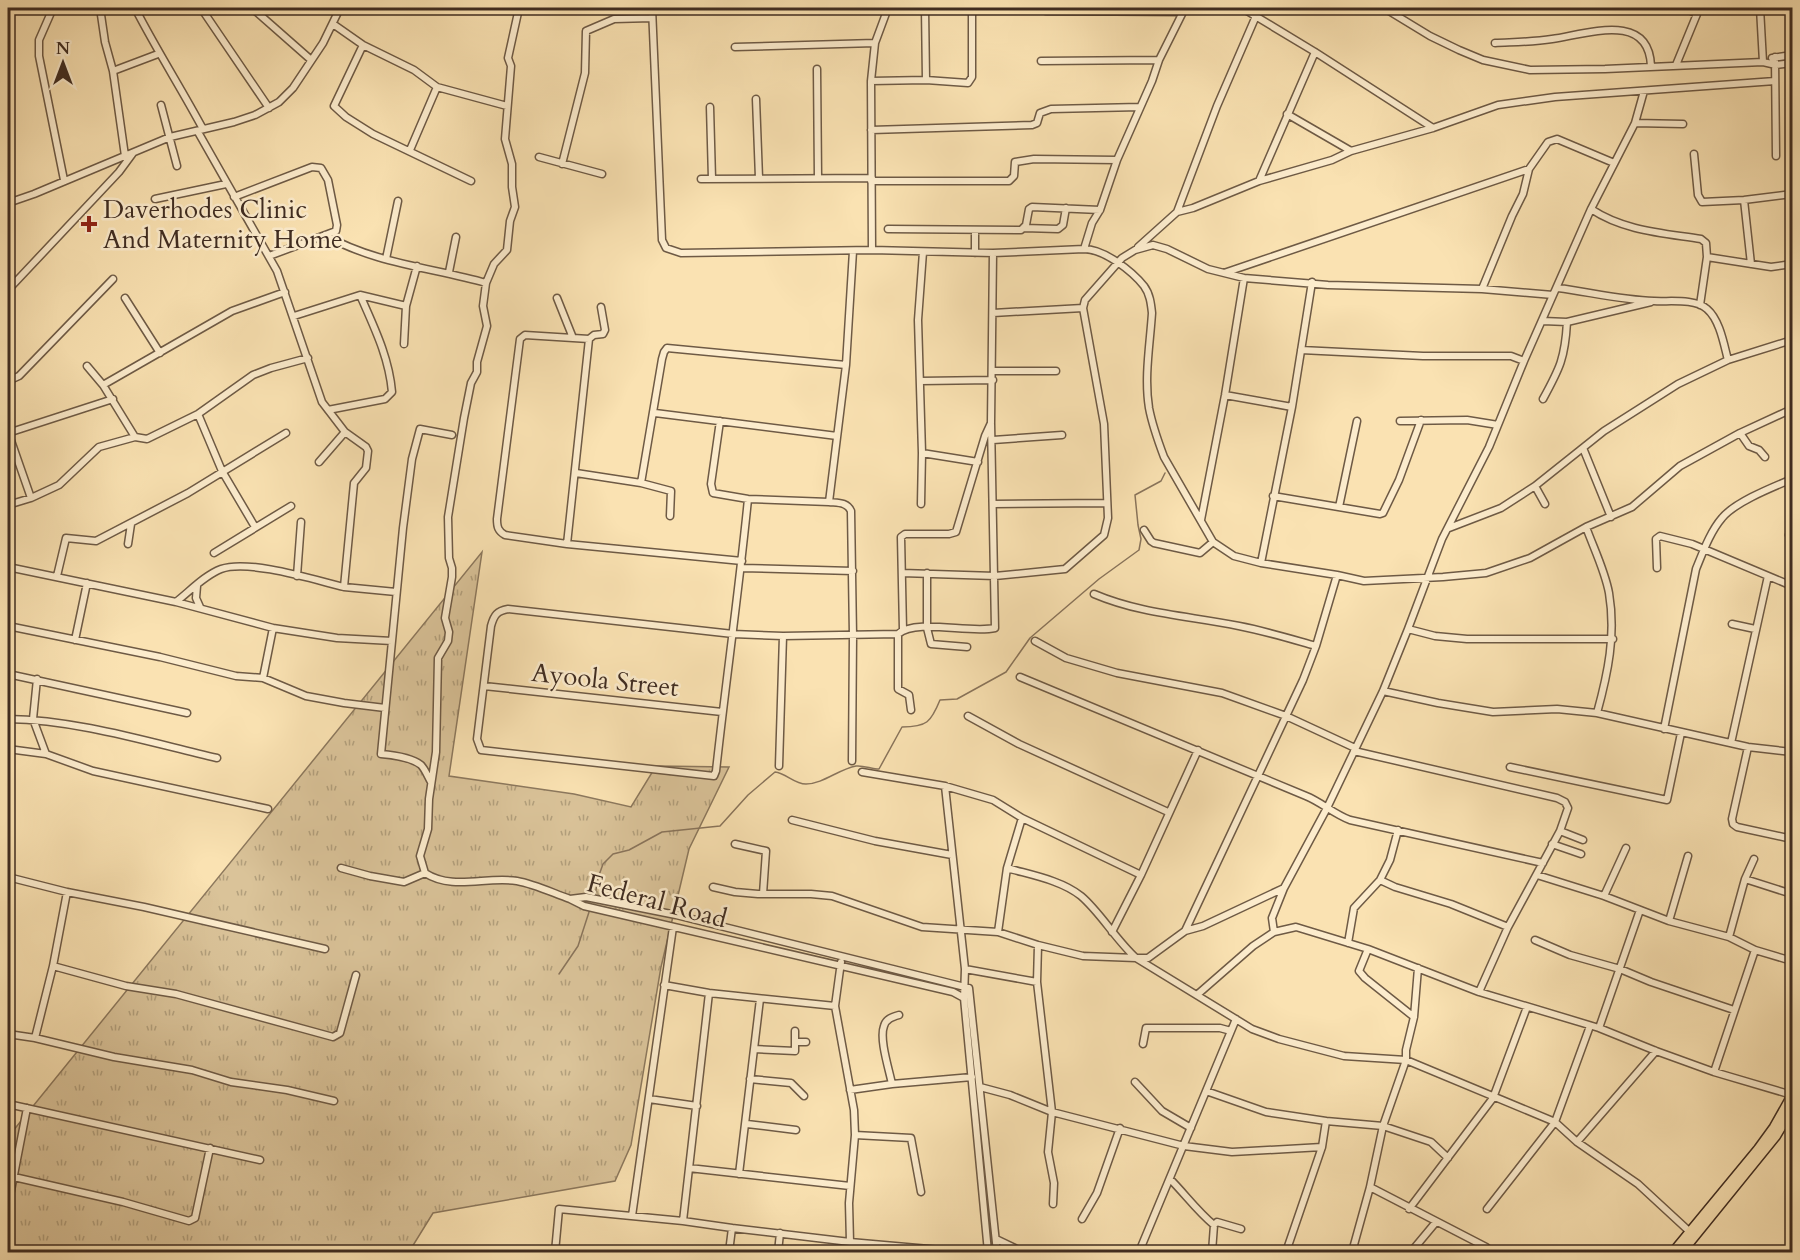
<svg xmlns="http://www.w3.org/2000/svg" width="1800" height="1260" viewBox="0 0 1800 1260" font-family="Cardo,serif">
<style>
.grass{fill:url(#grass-tufts);stroke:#8c785d;stroke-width:1.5}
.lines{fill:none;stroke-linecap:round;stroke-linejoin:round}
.stream{stroke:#89745b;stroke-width:1.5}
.minor-casing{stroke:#6e5a45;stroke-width:9}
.major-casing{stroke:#3f2c21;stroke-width:11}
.minor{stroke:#fceccd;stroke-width:6}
.major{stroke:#fae2b2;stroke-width:8}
.poi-dot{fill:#8f2418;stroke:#fceccd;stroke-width:2}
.labels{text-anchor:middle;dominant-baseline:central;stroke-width:5;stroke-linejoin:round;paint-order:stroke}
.poi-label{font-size:26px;fill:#3f2c21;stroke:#fceccd;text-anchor:start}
.street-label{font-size:26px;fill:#3f2c21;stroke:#fceccd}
</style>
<defs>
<pattern id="grass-tufts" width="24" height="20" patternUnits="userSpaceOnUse" patternTransform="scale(1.5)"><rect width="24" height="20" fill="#dac399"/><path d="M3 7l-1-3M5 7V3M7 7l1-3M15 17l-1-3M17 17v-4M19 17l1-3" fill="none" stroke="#b29f7c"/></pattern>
</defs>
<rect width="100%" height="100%" fill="#fae2b2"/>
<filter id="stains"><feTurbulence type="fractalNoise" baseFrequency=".00333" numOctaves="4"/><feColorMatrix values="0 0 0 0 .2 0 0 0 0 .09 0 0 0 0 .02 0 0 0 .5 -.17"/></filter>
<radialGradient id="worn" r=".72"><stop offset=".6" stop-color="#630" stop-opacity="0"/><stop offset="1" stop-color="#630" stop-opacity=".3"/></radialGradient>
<!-- grass -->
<path class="grass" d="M482,552L449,776L574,794L631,807L656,766L729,767L689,849L661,967L631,1145L615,1181L433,1213L409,1252H8V1137Z"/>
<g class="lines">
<!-- stream -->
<path class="stream" d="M595,896L598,878L603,864L613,854L629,850L662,832L720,826L748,795L775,772C786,773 794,784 806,784C823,784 839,769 856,766C863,765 872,769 879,769L902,727C927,727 931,722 940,700L957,699L1006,672L1030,638L1099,579L1139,550L1141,539L1138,525L1135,495L1161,481L1165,473
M559,974L578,946L590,909"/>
<!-- minor casing -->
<g class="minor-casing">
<path id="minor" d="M53,8L39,40V56L64,180
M100,8L105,42L113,71L125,156
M135,8C156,49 181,88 203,129
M201,8L269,108
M252,8L310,59
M652,8L662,240L666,248L681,253L872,250L993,253L1084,249C1104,249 1132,271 1144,286C1150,294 1151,304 1152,313C1150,344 1144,377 1149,408C1152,424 1158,441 1164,457L1213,542L1234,556L1261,563L1337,575L1364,581L1443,577L1486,573L1530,558L1586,527L1632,507L1680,466L1740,433L1792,409
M811,8H820
M925,8L926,80
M1046,8V11L1183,12
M1242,8L1315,52L1433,128
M1384,8L1430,36L1459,50L1483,60L1530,70L1605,69L1763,62L1776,65L1792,63
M1760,8L1763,62
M333,24L363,45L414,70L437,87L507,106
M1495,43C1514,42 1533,42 1552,39C1587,34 1649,11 1651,66
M363,45L334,106L346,117L373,134L471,181
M735,47L875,43
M1775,57L1776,156
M1772,58L1792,55
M1041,61L1159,60
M1676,65L1697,14L1685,8
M817,69L818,178
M113,71L158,54
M871,81L926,80L968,83L972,77V8
M756,99L759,178
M161,105L177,166
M710,107L712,179
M1287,114L1351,151
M1635,123L1683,124
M871,130L1032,125L1037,123L1040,113L1051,109L1140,107
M410,150L437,87
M1694,154L1698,195L1702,202L1744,200L1792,194
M539,157L602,174
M562,164L585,73L586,31L614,19L652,18
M701,179L872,178
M871,181H1009L1014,176L1015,162L1034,159L1117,160
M1259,181L1315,52
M234,197L312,167L321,168L328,180L337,225L336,231L269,256
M155,199L226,184
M1744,200L1751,264
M8,203L34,194L170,137L234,122L255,115L279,102L293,88L323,43L340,8
M1591,209C1624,231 1663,233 1701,239L1706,243L1707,257L1700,305
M1177,212L1217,106L1256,16
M1024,228L1058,229L1063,225L1066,208
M888,229L1021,230L1026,225L1029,209L1032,207L1100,210
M975,230V253
M325,235C373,263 433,268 486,283
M1138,247L1177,212L1193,208L1259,181L1332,160L1351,151L1433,128L1498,105L1555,97L1775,81
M1084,249L1092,223L1100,210L1117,160L1152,81L1159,60L1185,8
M872,250L871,81L875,43L888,8
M1707,257L1771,267L1792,264
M386,259L398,201
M449,272L456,237
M1224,273L1529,169
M1558,288C1589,292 1622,300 1654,301C1668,302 1695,298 1707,309C1720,320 1724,345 1728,360
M1482,289L1512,216L1523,194L1529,169L1548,142L1557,139L1614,163
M8,290L119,172L133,153
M125,298L160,353
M557,298L573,338
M993,313L1083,308
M294,316L360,295L406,306
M1543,321L1567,322L1651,302
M589,339L594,335L603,334L605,330L601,307
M404,344L406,306L417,266
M1301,350L1423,356H1511L1524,361
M87,366L103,385L135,437
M992,371H1056
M8,381L19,376L113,279
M920,381L993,380
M103,385L232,311L285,292
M1225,395L1292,407
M1543,399C1560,368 1565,358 1567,322
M328,410L385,399L392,392C389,357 374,327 360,295
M655,413L837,436
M198,414L222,471L255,527
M720,421L711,484L713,493L748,499L829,502
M1400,421L1467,420L1498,425
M8,432L31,498
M8,433L113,399
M1740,433L1749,446L1759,450L1765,457
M993,440L1062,435
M1583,448L1611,517
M922,453L978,462
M319,462L345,432
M576,473L641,483L662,359L664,352L667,348L846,365
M641,483L671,491L670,516
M1535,486L1545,504
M1273,496L1380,514L1383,513L1399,480L1421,420
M748,499C739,590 726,680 716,771L714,776L481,750L477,739L491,626C494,615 497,611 508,609L733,634L783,636L898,634C917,618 970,634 995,628L991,423L993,253
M921,504L922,453L918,320L923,252
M993,504L1106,503
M8,505L31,498L59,485L99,447L135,437L147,439L198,414L253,375L271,368L308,358
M1339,507L1357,421
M1201,520L1225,395L1244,278
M1586,527C1594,549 1605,571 1609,593C1616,635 1608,673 1597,713
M1449,528L1501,508L1535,486L1604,431L1678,384L1728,360L1792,340
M1144,530L1151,541L1154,543L1200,553L1213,542
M1789,535L1792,526
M128,544L131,524
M567,544L589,339L525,335L520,339L497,519C497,527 498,531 505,535L567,544L742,561
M214,553L291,506
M1261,563L1292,407L1312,282
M8,567L176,602C190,591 205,575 221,569C249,559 315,580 344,587L354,483L366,468L368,451L366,447L345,432L322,402L277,271L198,132
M741,568L853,571
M1657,568L1656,539L1660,536L1692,544L1792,586
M902,573L995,576L1065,569L1104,535L1108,518L1104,424L1083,308L1085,300L1122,258L1135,250L1153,245L1167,249L1208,269L1244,278L1328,285L1482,289L1553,295
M927,573V628L931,644L967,647
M57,576L66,538L96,541L188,493L286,433
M297,576L301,522
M197,586L196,598L200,607
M344,587L396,592
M1094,594C1141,614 1190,616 1239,626C1265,631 1291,639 1316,646
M176,602L273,628L337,638L392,641
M1732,624L1755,629
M8,626L160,657L236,676L263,678L306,696L344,703L385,708
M1408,629L1435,636L1467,639H1613
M903,630L901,537L905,534H949L956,532L985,436L991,423
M898,634V689L909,695L911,710
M75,640L87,583
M1035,641L1066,658L1117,673L1222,693L1286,716L1355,748
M8,674L187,713
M1020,677C1115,717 1210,757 1306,796C1321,802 1334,814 1350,820L1543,863
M263,678L273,628
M37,679L33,719L46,754
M484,686L722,712
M1383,691L1438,703L1493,712L1557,709L1597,713L1748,747L1792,752
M968,716L1019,744L1168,812
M8,719C78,720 148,742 217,758
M1664,729L1696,569C1703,552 1710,532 1722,518C1735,502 1773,487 1792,479
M1731,743L1768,576
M1748,747L1732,819L1733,824L1737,827L1792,839
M8,749L46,754L93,771L268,809
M1354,751L1557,798L1565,802L1568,808L1560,831L1508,927L1479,992
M852,761L853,636L851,511C847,502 838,503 829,502L846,365L853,251
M779,766L783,636
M1510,767L1667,800L1681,733
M862,772L945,786
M431,782C428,777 425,769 421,765C411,757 393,755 381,754L403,528L412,459L420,429L452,435
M792,820L875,841L952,855
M1398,830L1390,860L1380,880L1395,887L1451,904L1508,927
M1560,831L1583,840
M735,844L766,851L763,894
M1552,844L1581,854
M341,868L370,876L404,882L425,873L420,856L428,829L429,799L436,752L438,658L448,641L449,632L445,618L452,577V568L449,558L448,517L464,418L471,383L477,372V362L487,326L483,306L486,283L494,264L507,250L510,221L515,207L512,187V164L505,139L511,66L508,58L519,8
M1007,868C1031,875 1061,880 1081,896C1100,912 1116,940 1136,958L1252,1029L1279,1039L1344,1056L1406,1060L1555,1122L1577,1142L1638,1184L1690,1232
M425,873C453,891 486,876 517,881C534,884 553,893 570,899
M1537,875L1604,896L1669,921L1729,937L1755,950L1792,961
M8,877L67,892L144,907L325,949
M1745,879L1792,894
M713,887L735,892L758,894H811L832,896L922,927L998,932L1038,945L1083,956L1136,958H1148L1185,931L1203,926L1284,888
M1604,896L1626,848
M1669,921L1688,856
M1185,931L1303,680L1316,646L1337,575
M998,932L1007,868L1022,818
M1112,932L1141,875L1198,750
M1274,932L1272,918L1284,888L1327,808L1383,691L1408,629L1442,539L1489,447L1524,361L1591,209L1635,123L1644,91
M1729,937L1745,879L1754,859
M1535,940L1570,955L1620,969L1651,982L1734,1010
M1348,943L1354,908L1380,880
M1038,945L1037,982L1052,1112L1048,1152L1054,1183L1053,1204
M1368,949L1359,971L1365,978L1414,1017
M53,966L126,986L176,994L333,1037L340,1033L356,975
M965,969L1037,982
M664,985L709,993L835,1006L854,1110L855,1135L849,1203L850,1242
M1198,994L1253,946L1274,932L1296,927L1368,949L1479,992L1599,1028L1656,1051L1714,1072L1792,1095
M964,998L953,992L584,906L570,899L586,897L676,915L969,988L997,1252
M835,1006L841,962
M1599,1028L1640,910
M8,1034L35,1038L114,1057L192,1070L231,1082L287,1090L334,1101
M35,1038L53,966L67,892
M795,1042H806
M1143,1044L1146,1028H1220L1231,1031
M754,1049L795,1051V1031
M1714,1072L1755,950
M750,1079L791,1083L804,1096
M1135,1082L1162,1111L1191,1128
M892,1084C889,1069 879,1039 884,1026C886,1019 892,1017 899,1015
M980,1087L1010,1095L1052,1112L1184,1146L1232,1152L1322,1147
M850,1090L892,1084L972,1077
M1206,1091L1266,1112L1326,1121L1383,1126L1431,1142L1448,1158
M649,1099L697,1106
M8,1104L260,1160
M747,1124L796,1130
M855,1135L911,1138L921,1192
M1577,1142L1656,1051
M689,1168L850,1186
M739,1174L760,999
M14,1177L123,1202L189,1221L195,1218L210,1148
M1170,1179C1185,1194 1197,1211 1214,1225L1212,1252
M1370,1187L1486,1247L1492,1252
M8,1206L27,1108
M1409,1209L1493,1098L1527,1007
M1487,1209L1555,1122L1590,1026
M632,1216L673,927
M1082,1219L1097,1193L1120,1128
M683,1221L709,993
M1214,1225L1217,1222L1241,1229
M996,1239L1023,1252
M555,1252L559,1209L683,1221L732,1228
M729,1252L732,1228L850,1242L963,1252
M778,1252L780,1233
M988,1252L964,998L965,969L945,786L993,800L1022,818L1141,875
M1139,1252L1236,1019
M1286,1252L1322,1147L1326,1121
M1352,1252L1370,1187L1383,1126L1406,1060V1050L1414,1017L1418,968
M1411,1252L1436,1222
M1787,1252L1792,1244"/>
</g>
<!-- major casing -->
<g class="major-casing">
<path id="major" d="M1673,1252L1758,1149L1774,1127L1792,1095
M1682,1252L1776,1136L1792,1109"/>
</g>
<!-- minor -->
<use href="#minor" class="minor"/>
<!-- major -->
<use href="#major" class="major"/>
</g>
<!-- markers -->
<path class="poi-dot" d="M86 215h6v6h6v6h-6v6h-6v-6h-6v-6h6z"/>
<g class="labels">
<!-- poi labels -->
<g class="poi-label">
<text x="103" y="209">Daverhodes Clinic<tspan x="103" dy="30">And Maternity Home</tspan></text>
</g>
<!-- street labels -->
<g class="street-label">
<text transform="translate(605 680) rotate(6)">Ayoola Street</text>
<text transform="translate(657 901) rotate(15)">Federal Road</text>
</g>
</g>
<!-- margin -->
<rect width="1800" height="1260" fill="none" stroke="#fae2b2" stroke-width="30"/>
<rect x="9" y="9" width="1782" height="1242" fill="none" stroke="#3f2c21" stroke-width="3"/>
<rect x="15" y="15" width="1770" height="1230" fill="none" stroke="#3f2c21" stroke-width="1.5"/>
<!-- north arrow -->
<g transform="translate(63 63)" stroke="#fceccd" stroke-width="4.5" paint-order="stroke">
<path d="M0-4.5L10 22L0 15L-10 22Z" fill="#3f2c21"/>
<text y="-9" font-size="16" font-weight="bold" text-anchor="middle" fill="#3f2c21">N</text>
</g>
<rect width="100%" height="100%" filter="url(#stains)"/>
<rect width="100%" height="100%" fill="url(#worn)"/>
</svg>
